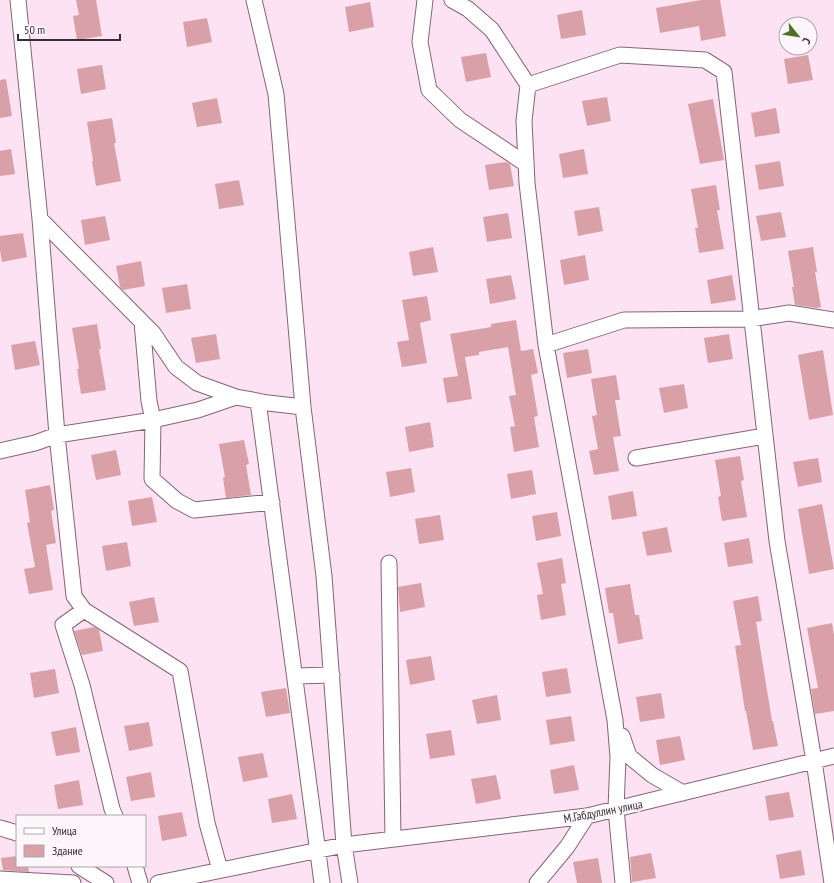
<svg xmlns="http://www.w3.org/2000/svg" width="834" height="883" viewBox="0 0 834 883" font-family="'PT Sans Narrow',sans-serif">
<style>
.building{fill:#daa0a7}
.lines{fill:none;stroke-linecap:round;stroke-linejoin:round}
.minor-casing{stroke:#836578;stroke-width:17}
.minor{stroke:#fff;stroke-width:15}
.labels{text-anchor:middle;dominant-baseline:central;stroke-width:3.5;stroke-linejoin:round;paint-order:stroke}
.street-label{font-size:12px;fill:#382c34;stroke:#fdf6fa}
</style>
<rect width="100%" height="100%" fill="#fde2f3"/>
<!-- building -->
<path class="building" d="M76,0H96L102,36L77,40L73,16L79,15Z
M701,0H720L726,36L701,41L699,26L660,33L656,8Z
M370,2L374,27L349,32L345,7Z
M582,10L586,35L561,39L557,15Z
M207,18L212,42L187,47L183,22Z
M486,53L491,77L466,82L461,57Z
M808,55L813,80L788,84L784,59Z
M102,65L106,89L81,94L77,69Z
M6,79L12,116L0,118V80Z
M607,97L611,121L587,126L582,101Z
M217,98L222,123L197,127L192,103Z
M713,99L724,160L700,164L688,104Z
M776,108L780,133L755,137L751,113Z
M112,118L116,143H114L121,181L96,186L92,161H93L87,122Z
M11,149L15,174L0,176V151Z
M584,149L588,174L563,178L559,154Z
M780,161L784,186L759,190L755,165Z
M506,162L510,164L514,186L489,190L485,165Z
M239,180L244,205L219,209L215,184Z
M716,185L720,210H717L724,249L699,253L695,228H698L691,189Z
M599,207L603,231L578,236L574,211Z
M781,212L786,237L761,241L756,216Z
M508,213L512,238L487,242L483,217Z
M105,216L110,240L85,245L81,220Z
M23,233L27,257L2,262L0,250V236Z
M433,247L438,272L413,276L409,252Z
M813,247L817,272H815L821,307L817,308L795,305L792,287H794L788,251Z
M585,255L589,280L564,285L560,260Z
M141,261L145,286L123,290L120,287L116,266Z
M511,275L516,299L490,304L486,279Z
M732,275L736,300L711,304L707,280Z
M187,284L191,309L166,313L162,288Z
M427,296L431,320L420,323L427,363L402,367L397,342L409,340L402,300Z
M516,320L521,351L533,349L538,373L531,375L538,416L534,417L539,447L514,452L510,427L515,426L509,396L516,395L508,347L479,352V355L465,357L472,399L447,403L443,378L458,376L450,334L491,327V324Z
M97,324L101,349H99L106,390L81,394L77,369H79L72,328Z
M216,334L220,359L196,363L191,338Z
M729,334L733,359L708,363L704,338Z
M35,341L40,365L15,370L11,345Z
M588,349L592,373L567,378L563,353Z
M823,350L833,415L809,420L798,355Z
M616,375L620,400H615L621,436L613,437L619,471L594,475L589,451L598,449L592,416L597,415L591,379Z
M684,384L688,408L664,413L659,388Z
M430,422L434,447L409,452L405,427Z
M244,440L249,464L246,465L251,495L226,498L223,478L225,477L219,444Z
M116,450L121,475L96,480L91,455Z
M740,456L744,480L741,481L747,517L722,521L718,497L721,496L715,460Z
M818,458L822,482L798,487L793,462Z
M411,468L415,492L390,497L386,472Z
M532,470L536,494L511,499L507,474Z
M50,485L54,510L51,511L56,543L46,545L53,590L29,594L24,569L35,567L27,523L30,522L25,490Z
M633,491L637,516L612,520L608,496Z
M152,497L157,522L132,526L128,501Z
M822,504L834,569L809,574L798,509Z
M557,512L561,536L536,541L532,516Z
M440,515L444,540L419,544L415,519Z
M667,527L672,552L647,556L642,532Z
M749,538L753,563L728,567L724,543Z
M127,542L131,566L106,571L102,546Z
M562,558L566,583L561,584L566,615L541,620L537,595L543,594L537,563Z
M421,583L425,607L400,612L398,587Z
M630,584L635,615H639L643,639L618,644L613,613H609L605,588Z
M758,596L762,621L756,622L772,721H773L778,746L753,750L746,711H745L735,646L741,645L733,601Z
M154,597L159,622L134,626L129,602Z
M832,623L834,635V711L815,714L811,689L818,688L807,628Z
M94,627L99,630L103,651L82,655L74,631Z
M431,656L435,680L410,685L406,660Z
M567,668L571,693L546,697L542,672Z
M55,669L59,693L34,698L30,673Z
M286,688L290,713L266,717L261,692Z
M661,693L665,718L640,722L636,697Z
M497,695L501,720L477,724L472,700Z
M571,716L575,741L550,745L546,720Z
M149,722L153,746L129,751L124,726Z
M76,727L80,752L56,756L51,732Z
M451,730L455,755L430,759L426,734Z
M680,736L685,760L660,765L656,740Z
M263,753L268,777L243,782L238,757Z
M574,765L579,790L554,794L550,770Z
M151,772L155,797L131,801L126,777Z
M496,775L501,799L476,804L471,779Z
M79,780L83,805L58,809L54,785Z
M789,792L794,817L769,821L765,796Z
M292,794L297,819L272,823L268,799Z
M182,812L187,836L162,841L158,816Z
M801,850L805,875L780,879L776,855Z
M651,853L656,878L632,882L630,857Z
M17,856V866H28L29,872L3,870L1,858Z
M598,858L602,883H577L573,862Z"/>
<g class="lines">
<!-- minor casing -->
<g class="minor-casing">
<path id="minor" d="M18,0L40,219L57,435L74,596L84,610L180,671L207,823L220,870
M254,0L276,94L303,407L324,576L344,845L350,883
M425,0L420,42L429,90L460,120L526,164
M452,0L468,9L492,30L528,85
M40,219L153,333L176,367L197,383L236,397L268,403L303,407
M142,322L149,401L153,420L152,479L177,501L194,510L272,502
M546,345L624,320L751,319L789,313L834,320
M258,401L322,883
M0,451L35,443L57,435L153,420L198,410L236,397
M636,458L765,436
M389,563L393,839
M84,610L63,625L82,685L112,809L115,816
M295,676L332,675
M622,736L629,756L652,775L683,793
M0,828L17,833
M79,866L106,883
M135,866L140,883
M0,879L73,883
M158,883L344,845L587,816L834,756
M537,883L567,847L587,816
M623,883L616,809L618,757L615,720L546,345L527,183L524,121L528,85L620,55L705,60L724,72L777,541L814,761L832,883"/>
</g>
<!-- minor -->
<use href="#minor" class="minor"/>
</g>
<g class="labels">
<!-- street labels -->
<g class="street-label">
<text transform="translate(603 811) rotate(-11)">М.Габдуллин улица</text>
</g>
</g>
<!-- legend -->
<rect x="16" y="815" width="130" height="52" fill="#fdf6fa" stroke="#aea5ab"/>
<rect x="24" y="828" width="20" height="6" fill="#ffffff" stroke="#aea5ab"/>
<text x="52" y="835" font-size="12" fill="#382c34">Улица</text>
<rect x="24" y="845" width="20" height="12" fill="#daa0a7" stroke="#aea5ab"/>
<text x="52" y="855" font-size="12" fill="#382c34">Здание</text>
<!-- north arrow -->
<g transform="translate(798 36) rotate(120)"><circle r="19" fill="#fdf6fa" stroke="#aea5ab"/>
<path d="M0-3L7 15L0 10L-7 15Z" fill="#4f6f26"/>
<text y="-6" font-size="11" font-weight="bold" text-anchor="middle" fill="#382c34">С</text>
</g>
<!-- scale -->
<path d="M18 34v6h102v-6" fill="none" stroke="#382c34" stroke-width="2"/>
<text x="24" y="34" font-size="12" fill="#382c34" stroke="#fdf6fa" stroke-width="3" paint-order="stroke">50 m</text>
</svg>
